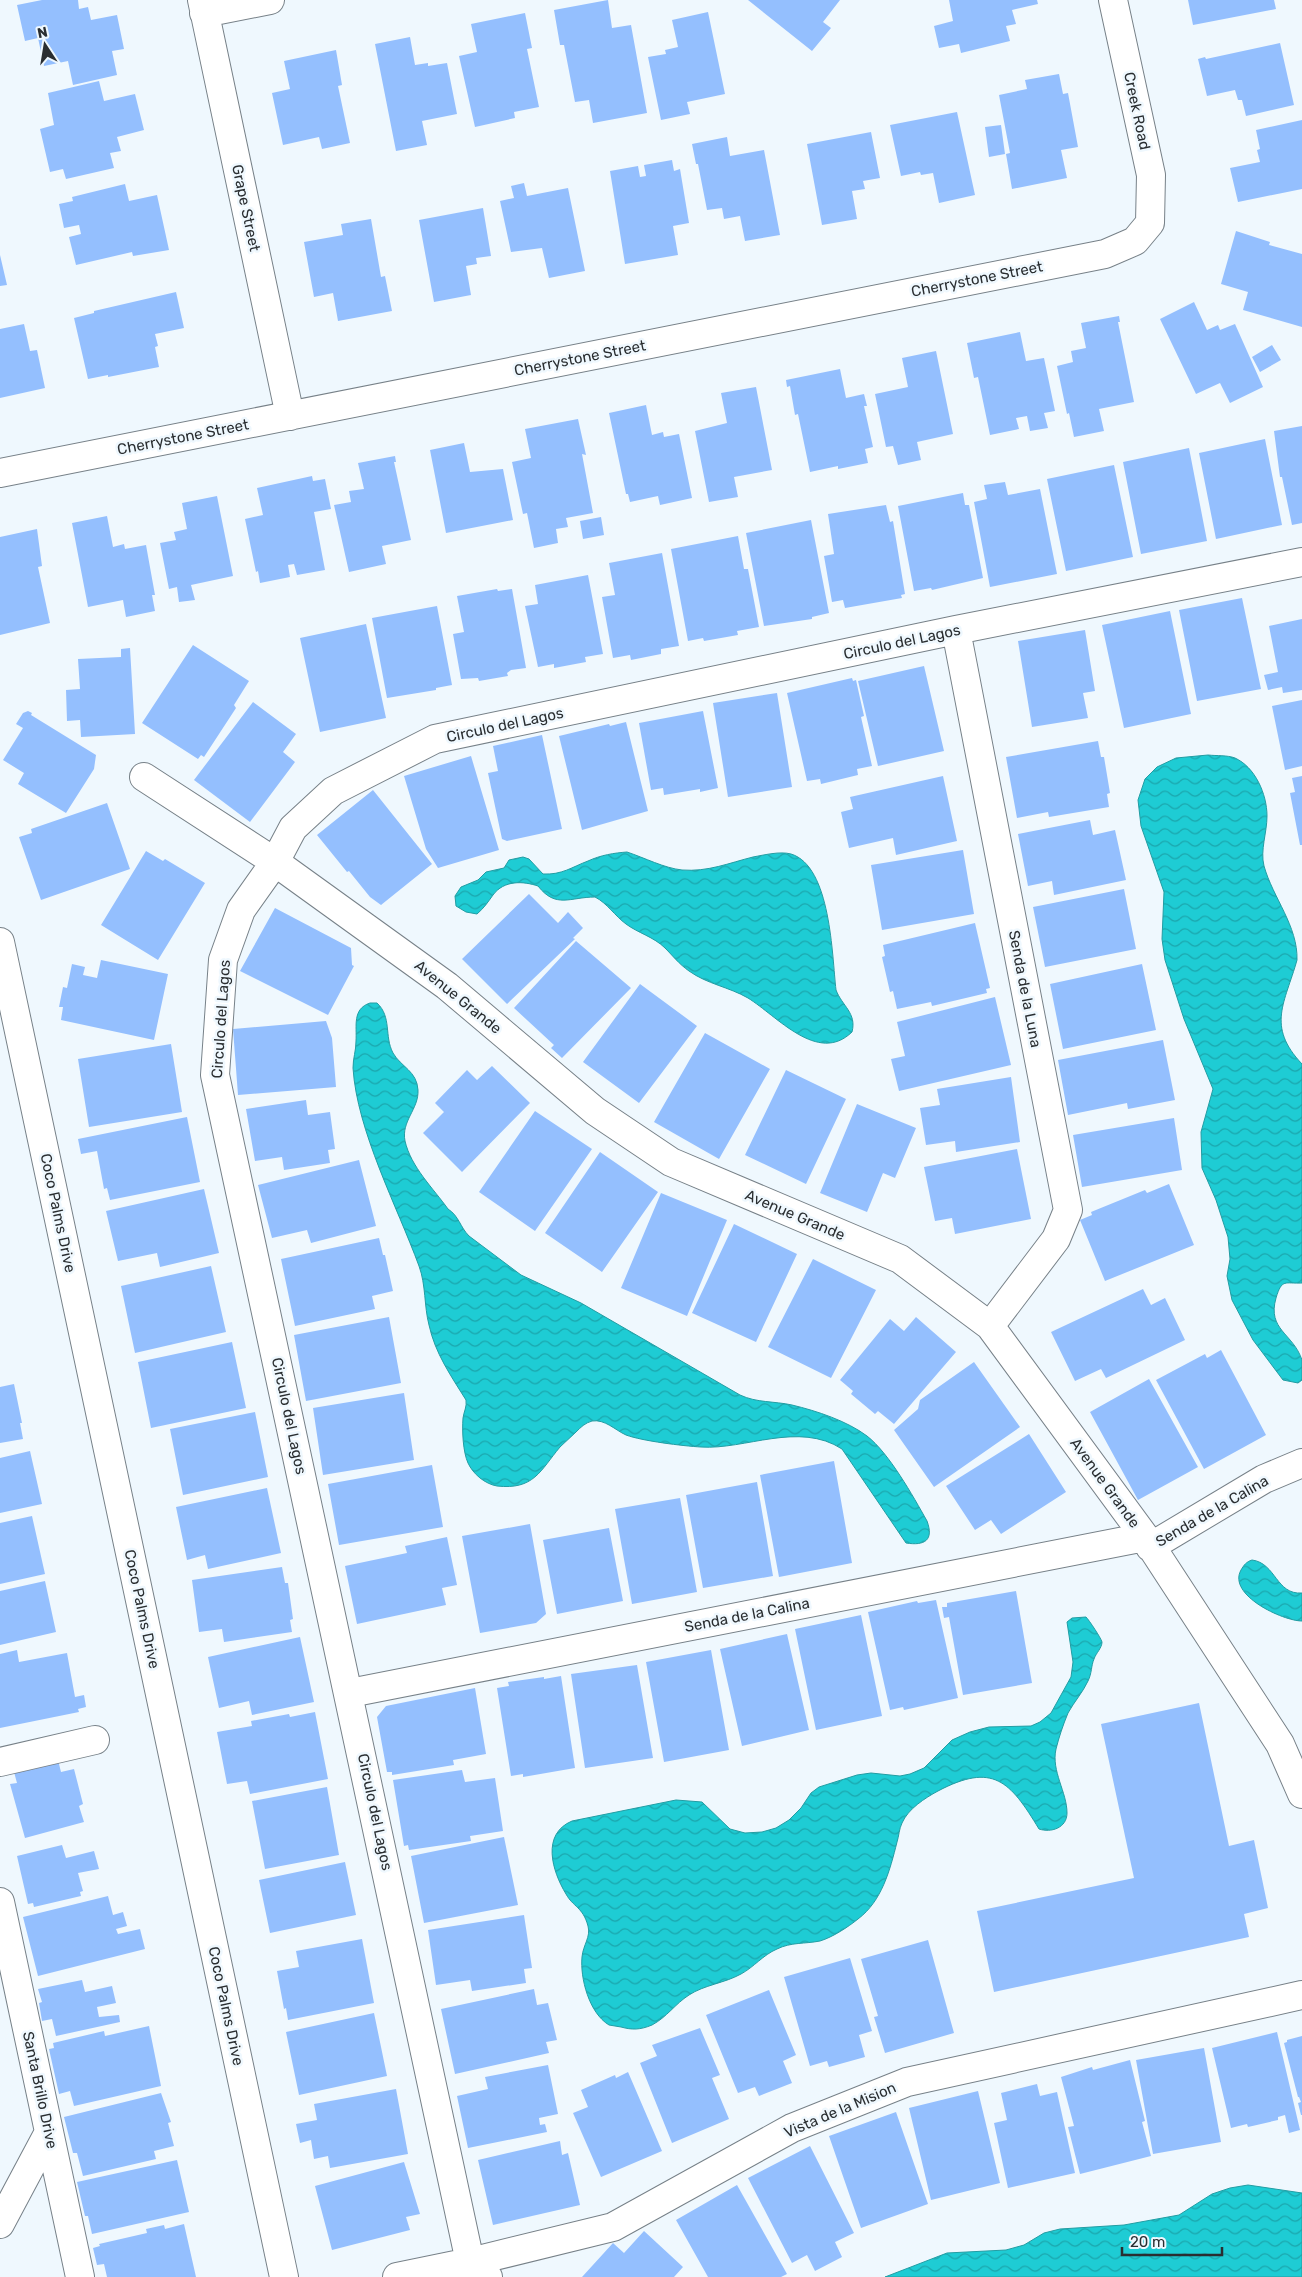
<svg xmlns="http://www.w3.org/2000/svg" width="1302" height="2277" viewBox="0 0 1302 2277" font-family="Rubik,sans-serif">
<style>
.water{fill:url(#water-waves);stroke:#229da3}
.building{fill:#94bffe}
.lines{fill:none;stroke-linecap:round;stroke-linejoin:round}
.minor-casing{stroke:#778188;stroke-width:30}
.minor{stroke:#fff;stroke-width:28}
.labels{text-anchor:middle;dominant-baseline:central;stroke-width:5;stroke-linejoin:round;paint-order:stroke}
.street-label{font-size:15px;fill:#2a2e31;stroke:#eff8fe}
</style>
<defs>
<pattern id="water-waves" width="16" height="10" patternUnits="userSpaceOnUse" patternTransform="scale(1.25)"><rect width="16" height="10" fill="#1eccd4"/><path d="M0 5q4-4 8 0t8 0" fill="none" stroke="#1ba6ad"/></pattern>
</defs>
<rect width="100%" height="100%" fill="#eff8fe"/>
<!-- water -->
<path class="water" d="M1208,755C1217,756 1227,755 1235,758C1255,767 1267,794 1267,816C1267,833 1260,850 1264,866C1273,898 1298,926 1297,960C1285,1003 1266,1026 1302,1064V1283C1285,1284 1282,1278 1276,1298C1267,1330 1293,1333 1302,1360C1302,1366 1302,1374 1302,1380L1298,1383L1283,1380L1253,1340L1232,1300L1227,1276L1230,1259L1228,1237L1216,1200L1202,1168L1201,1132L1213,1089L1184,1019L1165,960L1162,939L1164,892L1141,826L1138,800L1145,779L1157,767L1176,758Z
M627,852C645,858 664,868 682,870C708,872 729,863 753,857C764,855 780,851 791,854C831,866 832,956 836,990C842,1006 857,1013 852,1032C818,1065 777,1016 748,998C729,987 707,984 689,971C679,964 673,956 665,948C654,937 638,933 626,924C615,916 607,903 595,897C570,897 556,909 538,886C523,881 504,880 493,895C488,902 484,908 477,914L466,912L456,906L455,896L461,887L478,880L486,872L504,868L509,860L523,857L529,859L543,874C562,875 572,867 588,861C601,855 614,853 627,852Z
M370,1003H377C392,1017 384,1036 393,1053C401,1067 417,1071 418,1090C419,1109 401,1121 405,1141C411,1167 433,1188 448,1209C459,1216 460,1227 469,1236L521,1275L581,1303L740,1395C757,1403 774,1401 792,1405C817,1411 847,1421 867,1436C889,1453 913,1496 927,1521C934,1540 925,1546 906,1543L842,1449C799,1421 745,1450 701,1447C683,1446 642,1441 626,1435C615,1430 605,1419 592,1421C585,1423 581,1427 576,1432C571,1437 565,1442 560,1447C540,1471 534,1490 497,1486C485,1484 473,1474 468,1463C463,1452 462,1431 463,1418C464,1411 467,1407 466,1400C451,1376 435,1353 429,1325C424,1306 426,1285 419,1266C397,1206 357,1131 353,1068C353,1058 356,1051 356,1041C357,1026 352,1009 370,1003Z
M1252,1560C1276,1563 1276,1595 1302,1593V1621C1283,1621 1227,1595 1241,1570C1244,1565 1246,1562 1252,1560Z
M1086,1617C1089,1620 1101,1638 1102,1642C1102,1648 1096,1653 1094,1659C1091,1666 1092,1673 1088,1681C1083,1692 1074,1702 1068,1713C1063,1725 1059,1737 1056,1749C1051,1771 1067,1792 1067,1813C1067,1828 1051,1833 1039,1829C1010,1781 993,1762 938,1791C925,1798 908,1809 902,1823C899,1829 899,1836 897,1842C890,1870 882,1901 858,1919C848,1927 833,1937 820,1941C805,1944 791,1942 777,1949C763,1955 754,1967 741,1974C725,1983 704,1985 689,1995C675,2004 667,2017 652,2025C640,2030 632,2030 621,2027C617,2026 613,2026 609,2025C589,2013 580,1978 582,1957C583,1945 591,1937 588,1926C583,1907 573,1907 566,1894C552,1871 541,1834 572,1821L676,1800L702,1802L730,1829L745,1833L762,1832L776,1828L789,1820L801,1808L811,1793L819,1787L857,1775L871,1773L900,1776L910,1774L924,1768L952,1740L970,1732L989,1727L1031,1726L1040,1722L1051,1713L1071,1677L1073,1662L1067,1622L1072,1618Z
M1248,2185L1302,2193V2277H885L947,2253L1006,2250L1024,2245L1044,2233L1060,2229L1124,2225L1179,2215L1212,2194L1230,2188Z"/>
<!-- building -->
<path class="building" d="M42,0H78L79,9L88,7L91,20L117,15L124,49L112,51L117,75L73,85L68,61L44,66L38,38L25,41L17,5Z
M608,0L612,28L631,25L647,113L593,123L589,100L575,102L564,45H560L554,10Z
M748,0H840L823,22L831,28L812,51Z
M949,0H1037L1038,4L1012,10L1016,24L1006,26L1010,41L961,53L959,44L939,48L934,26L953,21Z
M1188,0H1274L1276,9L1193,25Z
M708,12L725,94L687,102L690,114L661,120L648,57L666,54L665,50L678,47L672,20Z
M525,13L532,48L527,49L539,107L514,112L515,118L475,127L459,56L477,52L471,24Z
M410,37L415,65L428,63V66L447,63L457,114L422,121L427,145L396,151L375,44Z
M1280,43L1294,105L1246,116L1242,100H1238L1235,90L1207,96L1198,59L1205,57L1206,59Z
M336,50L342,85L338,86L350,143L322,149L319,137L283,145L272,93L290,89L284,61Z
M1059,74L1063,94L1068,93L1078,147L1061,150L1067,178L1012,189L1006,154L1010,153L999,95L1027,89L1025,80Z
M99,81L104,101L135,94L144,130L117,137L121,151L110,153L114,168L66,179L63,169L50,172L40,129L54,125L48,93Z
M957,112L975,195L939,203L933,173L921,175L920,172L901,176L890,125Z
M1302,120V189L1238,202L1230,168L1260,162L1257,150L1260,149L1256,130Z
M1001,125L1005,154L989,157L985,127Z
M871,132L880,178L863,181L865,189L852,191L857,219L822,225L807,144Z
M727,137L730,156L764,150L780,235L745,241L740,216L724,219L722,208L707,210L698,164H696L692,144Z
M672,160L674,171L680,169L689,223L673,226L678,255L625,264L610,171L638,166L640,177L646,176L644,165Z
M524,183L527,196L568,188L585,271L549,278L542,248L511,252L500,201L514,198L511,186Z
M125,184L129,201L157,195L169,250L133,256L132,252L76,265L69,237L81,234L79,225L64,228L59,204L73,201L72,197Z
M483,208L491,256L476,258L477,264L466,266L471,295L434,302L419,220Z
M371,219L381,277L385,276L392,311L338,321L333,293L314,297L304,242L343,235L341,224Z
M1236,231L1270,242L1269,245L1302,254V327L1243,310L1248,292L1221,284Z
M0,255L7,285L0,286Z
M176,292L184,328L155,334L158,346L155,347L159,367L108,377V375L88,379L74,318L94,313V311Z
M1194,302L1207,330L1218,325L1220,330L1235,324L1263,387L1230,403L1220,383L1196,394L1160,319Z
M1119,316L1120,322H1118L1134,402L1099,409L1104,431L1074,437L1069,413L1067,414L1057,366L1073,362L1071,351L1086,348L1081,323Z
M24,324L30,351L37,350L45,388L0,398V329Z
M1020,332L1026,361L1044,358L1055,411L1044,413L1048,428L1030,431L1027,416L1016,418L1019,429L990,435L978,377L974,378L967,343Z
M1272,345L1281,360L1260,372L1252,357Z
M936,351L953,434L917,442L921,460L898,465L893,446L886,447L875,394L908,387L902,358Z
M840,369L846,398L864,394L867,406H864L873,447L865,449L868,463L838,469V466L810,472L798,414L795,415L790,386L787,387L786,380Z
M756,387L772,470L734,477L738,497L709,502L695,431L727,423L721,393Z
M646,405L652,435L663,432L664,437L679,434L692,498L660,505L658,496L630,502L628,494H626L609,413Z
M578,419L586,455L582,454L593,513L566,518L568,527L556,529L558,543L534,548L527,513L523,514L512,462L531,458L525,429Z
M1302,426V523L1292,525L1282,477H1280L1274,431Z
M1265,439L1282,525L1216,539L1199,453Z
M464,443L470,472L503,469L513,520L446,533L430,450Z
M1189,448L1207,541L1141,554L1123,462Z
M395,456L396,462H394L411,540L382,546L386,564L349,572L334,505L351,502L349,491L364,489L358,463Z
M1114,465L1133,557L1066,571L1047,479Z
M312,476L313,481L325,479L331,509L314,512L325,570L297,575L294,564L288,565L290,577L260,583L258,571L256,572L245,519L263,515L257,488Z
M1005,482L1008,495L1040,489L1057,574L990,587L974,502L987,499L984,485Z
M963,493L965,505H969L983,578L932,590L931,588L914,591L898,506Z
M217,496L233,576L191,585L195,600L179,602L177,587L169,589L160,543L176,540L174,532L187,529L182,503Z
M886,505L890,522L893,521L905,594L901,595L902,598L845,608L843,600L832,602L824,556L834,554L828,514Z
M107,516L113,547L124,544L125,549L146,545L155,595H152L155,611L126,617L123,600L88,607L72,523Z
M601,517L604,535L583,539L580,521Z
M811,520L829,613L812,617V619L764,626L746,533Z
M37,529L42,566L38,567L50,623L0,635V537Z
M738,536L744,569H748L759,627L737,631L738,635L704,641L703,638L688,641L671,549Z
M662,553L679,646L661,649V654L631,660L630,655L613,658L602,597L615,595L609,563Z
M588,575L603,654L585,657L586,662L554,668V664L538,667L525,606L538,604L535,585Z
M497,589L498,591L512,589L526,668L511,670L507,673L508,676L479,681L478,678L461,679L453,634L464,632L457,596Z
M1242,598L1261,689L1197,701L1179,610Z
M437,606L452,685L436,688V690L387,698L372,618Z
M1170,611L1191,714L1124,728L1102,625Z
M1302,619V690L1283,693L1282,687L1268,690L1264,675L1278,672L1269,626Z
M366,624L386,718L320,732L300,638Z
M1085,630L1095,691L1083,693L1088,718L1032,727L1018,641Z
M193,645L249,681L234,705L236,708L204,757L201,755L198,759L142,723Z
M130,648L135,734L81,737L80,720L67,721L66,690L80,689L78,659L121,657V649Z
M924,666L944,751L878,766L858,681Z
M852,678L853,681L856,680L864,716L861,717L872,766L857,769L858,775L821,784L820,779L807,781L787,693Z
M777,693L792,787L728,797L713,703Z
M1302,700V766L1285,770L1272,706Z
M253,702L296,734L283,752L295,762L250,822L194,780Z
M28,711L32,713L31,715L96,755L94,769L66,813L18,784L24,773L3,760L23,728L16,724L23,713Z
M703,711L718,788L700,792V789L664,795L663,788L651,790L639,723Z
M626,722L648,811L582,830L559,736L609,724L610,726Z
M542,735L562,829L507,841L502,839L488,773L498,771L493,746Z
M1098,741L1101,757H1104L1110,793L1107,794L1109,807L1049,817L1048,812L1017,818L1006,757Z
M471,756L499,850L438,868L426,849L404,776Z
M943,776L957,841L896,855L893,838L849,848L841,812L853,809L850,797Z
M1302,776V845H1300L1290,793L1295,792L1292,778Z
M373,790L432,864L381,905L370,897L349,871L347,872L317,835Z
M107,803L130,869L41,900L19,837L32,833L31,829Z
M1090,820L1093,835L1115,830L1126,880L1054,895L1052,881L1028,886L1018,834Z
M963,850L974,914L882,930L871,865Z
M146,851L163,861L165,859L205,883L158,960L101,925Z
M1124,889L1136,949L1045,967L1033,907Z
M529,894L558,923L568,912L583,928L573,938L575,939L507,1004L462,959Z
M275,908L351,948L352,965L354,966L328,1015L240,971Z
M975,923L990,988L986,989L987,993L932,1006L931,1002L897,1009L893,991L890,992L882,957L885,956L883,945Z
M576,941L631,988L562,1058L551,1048L554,1045L514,1008Z
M101,960L168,974L154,1040L61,1020L63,1007H59L63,987L67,988L72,964L85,967L83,975L97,978Z
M1142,964L1156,1030L1063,1049L1050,984Z
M640,984L697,1026L639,1103L583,1062Z
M995,997L1011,1065L899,1091L891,1059L905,1056L897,1022Z
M326,1021L332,1038L336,1087L238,1095L233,1029Z
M705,1033L770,1069L719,1159L654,1122Z
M1163,1040L1175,1100L1128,1109L1127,1103L1068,1115L1058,1060Z
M171,1044L182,1112L89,1127L78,1059Z
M492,1066L530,1103L462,1172L423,1133L444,1112L435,1103L467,1070L477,1080Z
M786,1070L846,1099L806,1184L745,1155Z
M1011,1077L1020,1142L956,1152L955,1141L926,1145L920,1108L940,1105L937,1089Z
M306,1100L308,1115L330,1112L335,1149L328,1150L330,1163L284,1170L282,1157L255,1161L246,1109Z
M857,1104L916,1128L895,1178L883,1173L867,1212L820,1193Z
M535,1111L592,1149L535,1231L479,1192Z
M187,1117L200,1182L110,1200L107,1188L104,1189L97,1151L81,1154L78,1139Z
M1174,1118L1182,1170L1082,1187L1073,1135Z
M1017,1149L1031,1219L955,1234L952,1218L935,1221L924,1167Z
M600,1152L658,1192L602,1272L545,1233Z
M359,1160L376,1226L311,1243L307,1230L272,1238L258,1185Z
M1169,1184L1194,1245L1105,1281L1080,1220L1092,1215L1091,1212L1145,1190L1147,1193Z
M204,1189L219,1253L160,1267L157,1253L118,1261L106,1211Z
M661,1193L727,1220L687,1316L621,1288Z
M734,1224L797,1254L756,1342L692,1313Z
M379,1238L383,1255H385L393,1291L372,1296L375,1309L295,1326L281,1259Z
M813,1259L876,1290L831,1378L768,1347Z
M211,1266L226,1332L135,1353L121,1286Z
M1143,1289L1151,1305L1165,1298L1185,1340L1106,1378L1101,1369L1075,1381L1051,1332Z
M389,1317L401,1383L306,1401L294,1335Z
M916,1317L956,1352L894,1424L878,1411L875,1414L851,1394L853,1391L840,1380L890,1319L904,1331Z
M232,1342L246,1408L151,1428L138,1362Z
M1221,1350L1266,1435L1204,1469L1156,1380L1205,1354L1207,1358Z
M974,1362L1020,1427L934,1487L894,1430L918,1409L920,1400Z
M1149,1379L1198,1467L1138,1500L1090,1412Z
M14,1384L22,1423H20L23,1439L0,1443V1387Z
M404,1393L414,1460L323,1475L313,1408Z
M255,1412L268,1477L183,1495L170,1429Z
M1029,1434L1066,1492L1001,1534L991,1520L975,1530L946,1486Z
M30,1451L42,1504L0,1513V1458Z
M834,1461L852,1563L779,1577L760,1475Z
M432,1465L443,1527L339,1545L328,1484Z
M757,1482L773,1576L703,1588L686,1495Z
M267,1488L281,1553L208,1569L205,1555L187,1560L176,1507Z
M680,1498L697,1592L632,1604L615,1509Z
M32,1516L45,1574L0,1584V1523Z
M530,1524L546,1614L536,1623L480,1633L462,1536Z
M609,1528L623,1601L557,1614L543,1540Z
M447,1537L457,1585L442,1588L446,1605L357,1624L345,1566L407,1553L405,1546Z
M282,1567L285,1583H288L293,1619L290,1620L292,1632L224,1642L222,1629L199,1632L192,1580Z
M45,1581L56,1632L0,1645V1591Z
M1016,1591L1032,1683L963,1695L949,1617L944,1618L942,1607H947V1603Z
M936,1600L958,1698L904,1710L903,1707L890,1710L868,1612L917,1601L918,1603Z
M861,1615L882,1716L816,1730L795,1629Z
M787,1634L809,1730L742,1746L720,1649Z
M300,1637L314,1702L252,1715L249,1701L219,1708L208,1657Z
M17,1650L19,1662L67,1653L75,1697L84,1695L86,1707L78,1709L79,1712L0,1728V1654Z
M711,1650L729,1750L664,1762L646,1662Z
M637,1665L653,1758L585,1768L571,1674Z
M561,1676L575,1768L523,1777V1774L511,1776L497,1688L509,1686L508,1682L544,1677V1679Z
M475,1688L486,1754L453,1760L454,1765L392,1775V1772H387L377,1717L386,1706Z
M1199,1703L1229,1846L1254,1840L1268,1908L1244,1914L1249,1937L994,1992L977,1911L1134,1878L1101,1724Z
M315,1712L328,1779L250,1794L247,1781L227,1784L217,1732L252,1726L251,1721L289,1714L290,1717Z
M58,1760L61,1772L74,1769L83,1804L79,1806L84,1822L25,1838L10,1784L17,1783L14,1772Z
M462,1770L465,1782L495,1778L503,1831L470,1836L471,1841L409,1850L408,1845L404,1846L393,1780Z
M327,1787L339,1855L265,1869L252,1801Z
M504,1837L518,1905L424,1923L411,1856Z
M62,1845L66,1858L94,1851L99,1869L78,1873L83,1891L80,1892L81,1896L34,1907L33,1903L28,1904L17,1856Z
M345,1862L356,1915L270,1933L259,1880Z
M108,1896L113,1915L123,1912L127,1926L116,1929L118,1934L140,1929L145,1949L38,1976L23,1917Z
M524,1915L532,1968L524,1969L526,1983L472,1991L470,1980L436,1985L428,1930Z
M362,1939L374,2003L288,2020L286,2008L284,2009L277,1971L299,1967L296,1951Z
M928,1940L954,2033L885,2053L874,2017L878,2016L861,1959Z
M850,1958L872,2031L859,2035L865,2057L829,2067L827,2061L810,2066L784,1977Z
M82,1980L85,1992L112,1986L116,2003L97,2007L99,2017L119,2015L120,2022L56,2036L52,2019L42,2021L39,2003L42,2002L38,1989Z
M534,1989L537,2005L548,2003L557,2040L546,2042L549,2053L455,2074L441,2009Z
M769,1990L796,2055L783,2061L792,2083L759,2096L755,2087L738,2093L706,2015Z
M374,2013L387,2076L299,2095L286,2032Z
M149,2026L161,2086L74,2106L70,2091L59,2094L49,2049L54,2048L53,2043L104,2031L105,2036Z
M700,2028L720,2075L712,2078L729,2119L672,2143L640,2063L657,2056L652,2045Z
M1277,2032L1300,2130L1289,2133L1285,2115L1278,2117V2120L1248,2127L1247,2124L1231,2128L1212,2048Z
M1302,2036V2115H1301L1298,2103L1301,2102L1299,2097H1298L1284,2043L1287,2042V2040Z
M1204,2048L1221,2142L1153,2154L1136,2060Z
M1130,2060L1145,2121L1142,2122L1151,2156L1080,2174L1068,2127L1074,2126L1061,2077L1092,2067L1093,2070Z
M548,2065L558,2114L539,2118L540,2125L545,2124L547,2132L468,2148L457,2096L488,2089L485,2077Z
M628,2072L662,2151L601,2177L573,2113L588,2107L581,2090L615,2075L616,2078Z
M1037,2084L1040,2096L1057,2092L1075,2173L1008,2188L994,2123L1007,2120L1001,2093Z
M396,2089L408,2154L330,2168L328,2156L314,2159L311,2140L300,2143L296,2124L317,2120L314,2104Z
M978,2091L1000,2183L931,2200L909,2108Z
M161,2093L171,2122L168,2123L174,2146L154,2151L156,2159L83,2176L77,2153H73L64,2117Z
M896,2112L928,2204L861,2228L829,2136Z
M560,2141L562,2155L568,2153L580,2205L493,2225L478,2160Z
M810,2146L854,2233L835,2242L842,2257L815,2271L807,2255L792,2263L748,2178Z
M177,2160L189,2212L92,2234L88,2216H85L77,2182Z
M404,2162L420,2214L406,2217L410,2230L332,2250L315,2186Z
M737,2185L787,2274L781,2277H708L676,2220Z
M184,2224L196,2277H107L104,2264L97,2265L93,2248L100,2246L99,2244L147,2233L146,2229L164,2225L165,2229Z
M644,2231L683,2267L674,2277H582L613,2243L624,2253Z"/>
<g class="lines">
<!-- minor casing -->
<g class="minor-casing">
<path id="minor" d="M202,0L290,416
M204,13L270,0
M0,473L1105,254L1135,241L1150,223L1151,175L1113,0
M956,630L1068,1210L1056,1239L990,1326
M144,777L275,862L447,986L595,1111L671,1162L900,1259L990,1326L1145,1537L1280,1744L1302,1794
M0,942L284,2277
M1150,1547L1264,1479L1302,1463
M350,1693L1145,1537
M0,1762L95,1740
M0,1902L80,2277
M0,2224L49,2132
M397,2277L470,2262L613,2227L792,2128L907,2082L1302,1995
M488,2277L470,2262L215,1075L223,960L241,910L275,862L293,828L333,791L435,739L956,630L1302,562"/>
</g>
<!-- minor -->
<use href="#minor" class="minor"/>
</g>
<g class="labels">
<!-- street labels -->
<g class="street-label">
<text transform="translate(1137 111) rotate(78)">Creek Road</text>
<text transform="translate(246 208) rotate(78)">Grape Street</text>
<text transform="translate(977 279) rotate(-11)">Cherrystone Street</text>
<text transform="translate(580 358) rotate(-11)">Cherrystone Street</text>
<text transform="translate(183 437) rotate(-11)">Cherrystone Street</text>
<text transform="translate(902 642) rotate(-12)">Circulo del Lagos</text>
<text transform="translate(505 725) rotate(-12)">Circulo del Lagos</text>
<text transform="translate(1025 989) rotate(79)">Senda de la Luna</text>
<text transform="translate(458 997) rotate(39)">Avenue Grande</text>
<text transform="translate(221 1019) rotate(-86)">Circulo del Lagos</text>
<text transform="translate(58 1213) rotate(78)">Coco Palms Drive</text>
<text transform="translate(795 1215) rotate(23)">Avenue Grande</text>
<text transform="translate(289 1416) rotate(78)">Circulo del Lagos</text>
<text transform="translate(1105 1483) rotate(54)">Avenue Grande</text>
<text transform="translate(1212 1511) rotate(-30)">Senda de la Calina</text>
<text transform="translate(142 1609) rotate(78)">Coco Palms Drive</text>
<text transform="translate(747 1615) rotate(-11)">Senda de la Calina</text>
<text transform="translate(375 1812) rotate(78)">Circulo del Lagos</text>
<text transform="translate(226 2006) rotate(78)">Coco Palms Drive</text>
<text transform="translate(40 2090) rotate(78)">Santa Brillo Drive</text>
<text transform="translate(840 2110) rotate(-23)">Vista de la Mision</text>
</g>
</g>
<!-- north arrow -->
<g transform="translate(45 45) rotate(348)" stroke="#eff8fe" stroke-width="4" paint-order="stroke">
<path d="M0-4L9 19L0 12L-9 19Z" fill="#2a2e31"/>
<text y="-8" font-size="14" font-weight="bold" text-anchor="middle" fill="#2a2e31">N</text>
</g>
<!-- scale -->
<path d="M1122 2247v8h100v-8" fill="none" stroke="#2a2e31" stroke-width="2.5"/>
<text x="1130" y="2247" font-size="15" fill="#2a2e31" stroke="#eff8fe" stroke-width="4" paint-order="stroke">20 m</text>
</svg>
